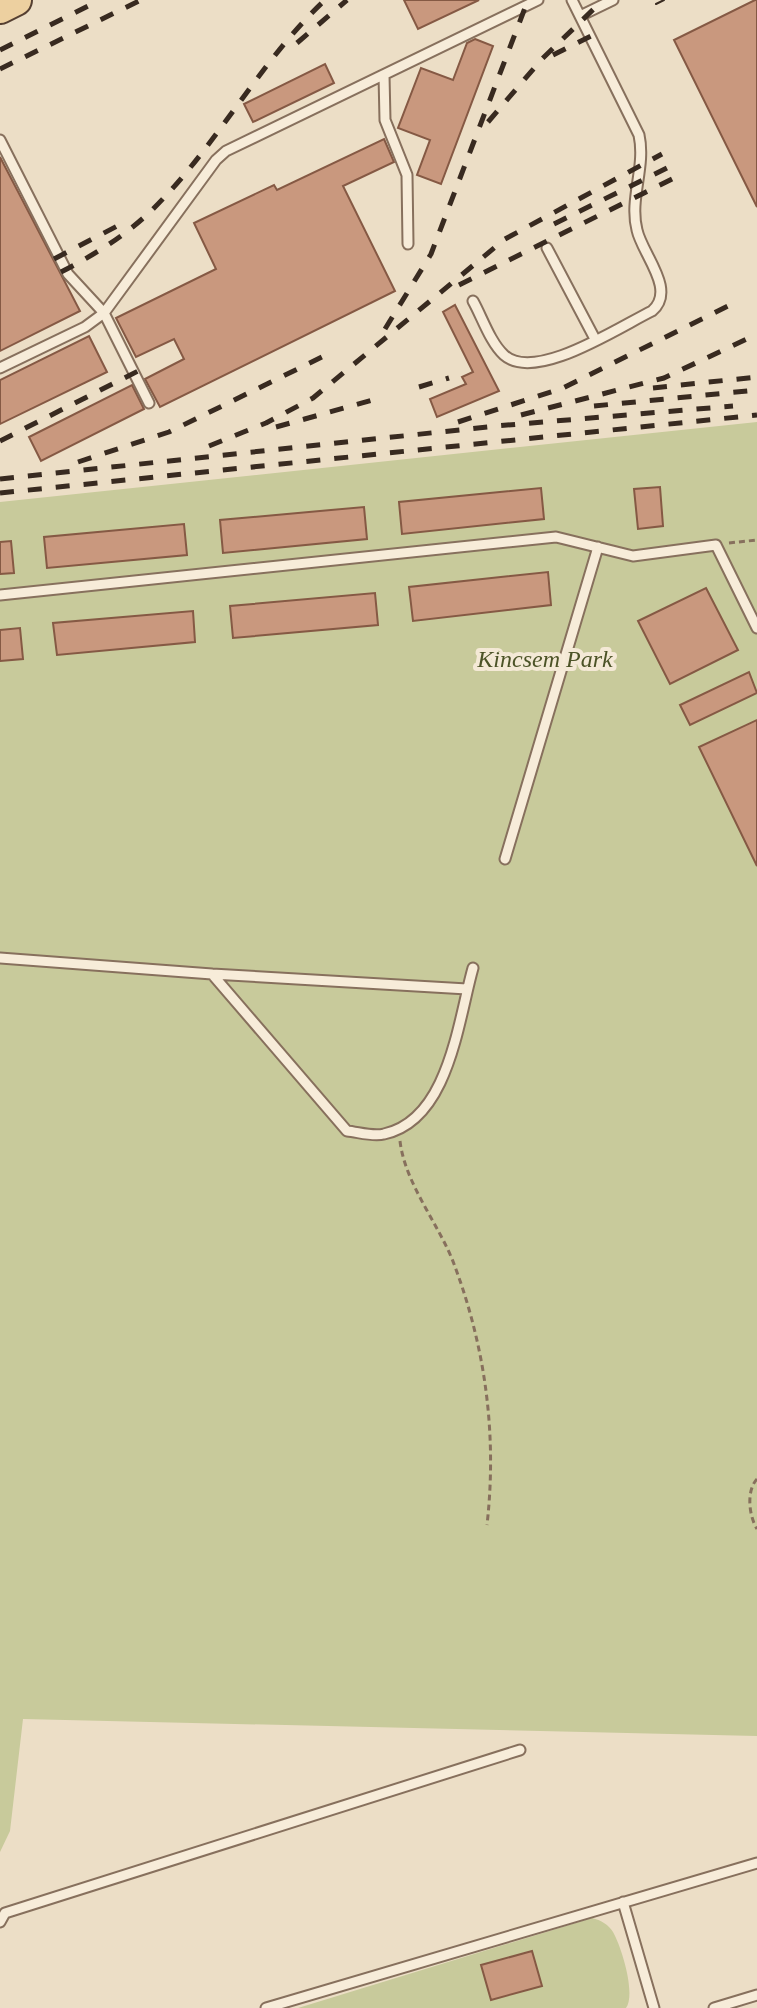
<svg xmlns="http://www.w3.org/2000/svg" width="757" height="2008" viewBox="0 0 757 2008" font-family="'Times New Roman',serif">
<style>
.green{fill:#c8ca9b}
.building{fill:#c9987e;stroke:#855944;stroke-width:2}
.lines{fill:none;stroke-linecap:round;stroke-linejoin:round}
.lane-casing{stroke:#87705d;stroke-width:13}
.primary-casing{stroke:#553f31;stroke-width:34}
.path{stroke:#87705d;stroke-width:3;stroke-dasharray:6 4;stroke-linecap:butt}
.lane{stroke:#f7ecd9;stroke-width:9}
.primary{stroke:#edd0a0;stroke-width:30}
.tram{stroke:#382a20;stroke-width:2}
.rail{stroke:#382a20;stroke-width:5;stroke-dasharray:14 14;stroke-linecap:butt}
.labels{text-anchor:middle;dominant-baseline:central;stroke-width:8;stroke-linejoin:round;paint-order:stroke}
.park-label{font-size:24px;font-style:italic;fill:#4c5327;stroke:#f4e9d6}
</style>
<rect width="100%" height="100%" fill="#ecdec6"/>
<!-- green -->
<path class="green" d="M757,422V1736L23,1719L10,1831L0,1852V502Z
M592,1918C601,1920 609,1925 613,1932C622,1948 636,1994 626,2008H298Z"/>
<!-- building -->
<path class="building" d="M404,0H479L418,29Z
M755,0H757V207L674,40Z
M475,39L493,46L441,184L417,175L430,140L398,128L421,68L453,80L467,43Z
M325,64L334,83L253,122L244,104Z
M384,139L394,162L343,186L395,291L160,407L145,379L184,359L174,339L136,357L116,318L216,269L194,223L274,185L277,190Z
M0,157L80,311L0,351Z
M455,305L499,391L437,417L430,399L466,384L462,377L473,372L443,312Z
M89,336L107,372L0,424V380Z
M132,385L144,409L41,461L29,437Z
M660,487L663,526L638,529L634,489Z
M541,488L544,519L402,534L399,502Z
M364,507L367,539L223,553L220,520Z
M184,524L187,555L47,568L44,537Z
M11,541L14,573L0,574V542Z
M548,572L551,605L413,621L409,587Z
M706,588L738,650L670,684L638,621Z
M375,593L378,625L233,638L230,606Z
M193,611L195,642L57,655L53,623Z
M20,628L23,659L0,661V630Z
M749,672L757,693L690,725L680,705Z
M757,720V866L699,747Z
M532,1951L542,1986L491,2000L481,1965Z"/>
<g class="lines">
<!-- lane casing -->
<g class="lane-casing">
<path id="lane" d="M580,16L613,0
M384,75L385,120L407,175L408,244
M0,140L68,274L104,313L149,403
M547,248L595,339
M473,301C482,317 490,342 504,355C535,383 619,327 652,311C677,290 642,254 637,230C629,199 646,167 639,135L572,0
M0,368L85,327L104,313L216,160L226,151L538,0
M0,595L556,537L633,556L716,545L757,628
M505,859L598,547
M0,958L212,974L347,1131C358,1132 373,1137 384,1134C449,1120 458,1021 473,968
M212,974L467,989
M623,1902L654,2008
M0,1922L5,1913L520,1750
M266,2008L757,1863
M714,2008L757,1995"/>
</g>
<!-- primary casing -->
<g class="primary-casing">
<path id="primary" d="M0,8L16,0"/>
</g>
<!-- path -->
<path class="path" d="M729,543L757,540
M400,1141C405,1184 439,1224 454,1264C486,1349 497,1436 487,1525
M757,1479C746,1491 749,1516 757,1529"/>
<!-- lane -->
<use href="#lane" class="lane"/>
<!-- primary -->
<use href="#primary" class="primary"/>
<!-- tram -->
<path class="tram" d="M656,4L664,0"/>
<!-- rail -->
<path class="rail" d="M297,43L347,0
M0,50L100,0
M553,55L601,31
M0,69L141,0
M488,122L542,59L603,0
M554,224L669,167
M54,259L125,222
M61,272C94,255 125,236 152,210C217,146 259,62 325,0
M459,285L674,178
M385,329L431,254L528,0
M419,387L449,378
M653,388L757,377
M594,406L757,390
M521,415L664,378L753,336
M458,422L563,388L736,302
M276,427L380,398
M0,441L142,369
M209,446L266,423L313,398L505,239L662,154
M78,462L169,432L324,356
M0,479L496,426L733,406
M0,493L757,415"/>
</g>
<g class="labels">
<!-- park labels -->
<g class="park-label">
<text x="545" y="659">Kincsem Park</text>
</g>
</g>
</svg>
